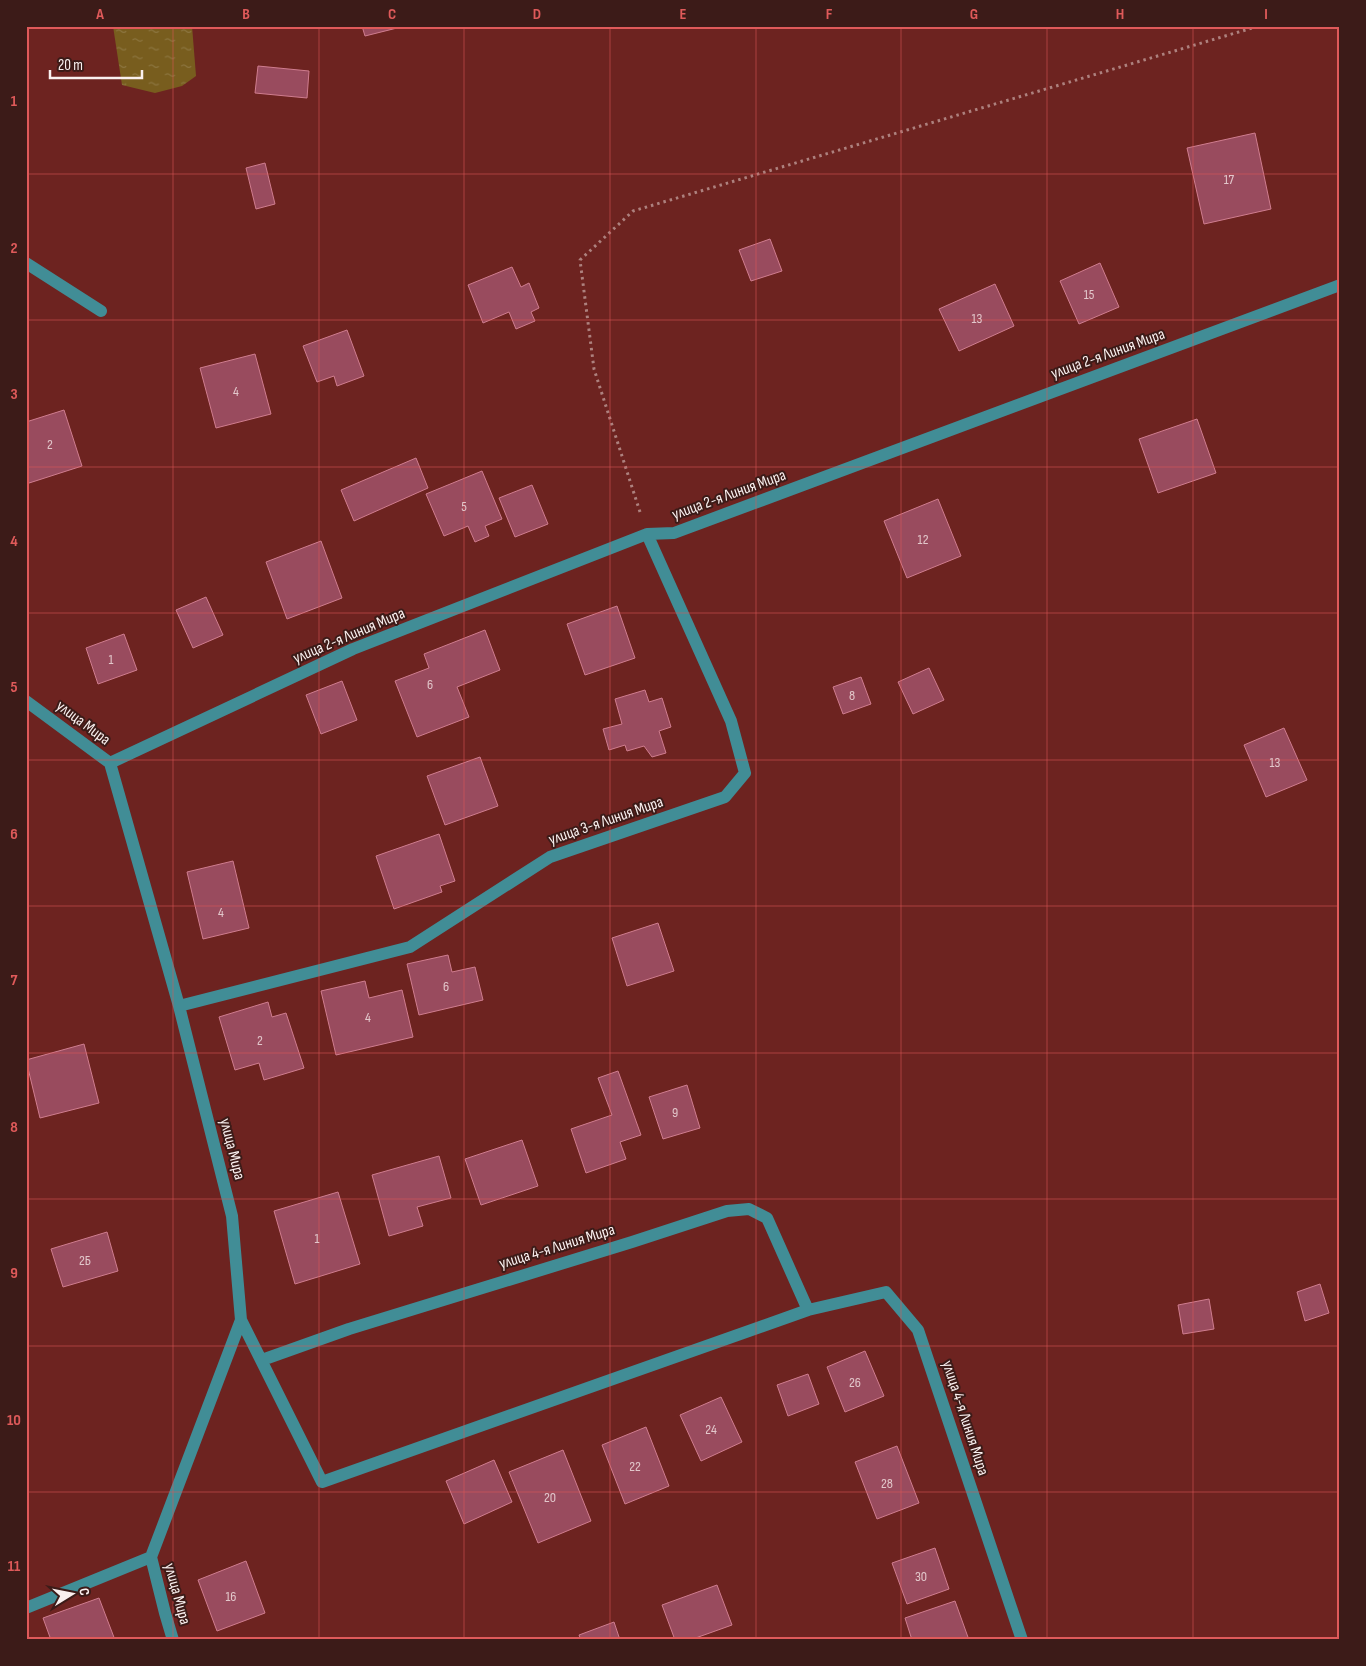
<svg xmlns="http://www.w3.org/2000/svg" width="1366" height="1666" viewBox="0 0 1366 1666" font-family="'Sofia Sans Condensed',sans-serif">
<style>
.water{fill:url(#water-ripples)}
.building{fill:#994b5e;stroke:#d07d8f}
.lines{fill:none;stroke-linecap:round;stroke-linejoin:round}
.path{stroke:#ad817e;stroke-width:3;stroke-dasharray:2.5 4;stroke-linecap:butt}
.minor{stroke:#418d96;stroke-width:12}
.grid{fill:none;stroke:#df5a5a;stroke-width:1;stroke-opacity:0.55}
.labels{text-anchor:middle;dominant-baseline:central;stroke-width:4;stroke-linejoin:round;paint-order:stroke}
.number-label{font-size:14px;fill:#e2c7cb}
.street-label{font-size:16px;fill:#faf0ef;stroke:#3c1b18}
.neatline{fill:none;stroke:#df5a5a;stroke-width:2}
.grid-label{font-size:16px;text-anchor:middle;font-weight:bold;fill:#df5a5a}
</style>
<defs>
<pattern id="water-ripples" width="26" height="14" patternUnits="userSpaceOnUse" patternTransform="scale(1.25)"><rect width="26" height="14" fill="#785d1e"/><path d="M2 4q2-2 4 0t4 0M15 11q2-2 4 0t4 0" fill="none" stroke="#8c753f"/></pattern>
</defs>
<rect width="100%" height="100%" fill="#6d2320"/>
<!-- water -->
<path class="water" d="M113,26H192L196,76L182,86L155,93L122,85Z"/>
<!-- building -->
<path class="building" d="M362,26H405L365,36Z
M258,66L309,71L307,98L255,93Z
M1255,133L1271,209L1204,224L1187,148Z
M265,163L275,204L256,209L246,168Z
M770,239L782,271L751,281L739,250Z
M1100,263L1119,307L1079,324L1060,281Z
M512,267L521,287L529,283L539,308L531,312L535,321L516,329L509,312L483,323L468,285Z
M995,284L1014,326L959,351L939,309Z
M347,330L364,376L337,386L334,376L317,382L303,346Z
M255,354L271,414L216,428L200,368Z
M64,410L82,466L26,484V422Z
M1197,419L1216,473L1158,493L1139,439Z
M416,458L428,488L354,521L341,490Z
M482,471L502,519L485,526L489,536L475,542L468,526L444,536L426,494Z
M532,485L548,524L515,537L499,498Z
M938,499L961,556L907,578L884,521Z
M321,541L342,598L287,619L266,562Z
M206,597L223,635L193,648L176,610Z
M617,606L635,658L585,675L567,624Z
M485,630L500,670L457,687L469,717L417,737L395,681L429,668L424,654Z
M124,634L137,670L98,684L86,648Z
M929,668L944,700L913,714L898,682Z
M861,677L871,704L843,714L833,687Z
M342,681L357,720L321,734L306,695Z
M645,690L649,702L662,698L671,727L659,731L666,753L652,757L644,746L627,751L625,745L609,750L603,729L622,724L615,699Z
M1284,728L1307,780L1266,797L1244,745Z
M480,757L498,806L445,825L427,776Z
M439,834L455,881L440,886L442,892L394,909L376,856Z
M233,861L249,928L203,939L187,872Z
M658,923L674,971L627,986L612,938Z
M448,955L452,972L475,967L483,1000L419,1015L407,964Z
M365,981L369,998L402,990L413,1037L336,1055L321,991Z
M268,1002L272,1017L286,1013L304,1068L264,1080L259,1063L235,1070L219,1017Z
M84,1044L99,1103L40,1118L26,1060Z
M618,1071L641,1135L620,1142L626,1159L586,1173L571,1129L612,1115L598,1078Z
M687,1085L700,1128L663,1139L649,1097Z
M522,1140L538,1186L481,1205L465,1159Z
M439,1156L451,1198L417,1207L423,1226L389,1236L372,1175Z
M338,1192L360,1264L295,1284L274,1211Z
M107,1232L118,1271L63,1287L51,1249Z
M1320,1284L1329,1313L1305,1321L1297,1292Z
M1209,1299L1214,1329L1183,1334L1178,1305Z
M865,1351L884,1396L845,1412L827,1367Z
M808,1374L819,1404L788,1416L777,1385Z
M721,1397L742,1442L701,1461L680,1415Z
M646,1427L669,1486L625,1504L602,1445Z
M897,1446L919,1503L877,1519L855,1462Z
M563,1450L591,1521L538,1543L509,1472Z
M494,1460L512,1502L464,1524L446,1481Z
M935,1548L949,1589L907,1604L892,1563Z
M246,1561L265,1613L217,1631L198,1580Z
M717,1585L732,1625L690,1640H675L662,1605Z
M99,1598L115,1640H51L43,1618Z
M955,1601L969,1640H912L905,1618Z
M614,1622L620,1640H581L579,1635Z"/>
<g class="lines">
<!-- path -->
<path class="path" d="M640,512L594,369L580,260L633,211L1259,26"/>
<!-- minor -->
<path class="minor" d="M26,263L101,311
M26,701L110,763L179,1006L232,1216L241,1320L151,1557L165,1613L173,1640
M110,763L353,649L647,534L674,533L1340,285
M179,1006L410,947L550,857L725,797L745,773L731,721L647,534
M241,1320L322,1482L808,1310L886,1292L918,1330L1022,1640
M262,1360L349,1329L632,1242L727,1211L749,1209L767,1218L808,1310
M26,1608L151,1557"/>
</g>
<!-- grid -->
<path class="grid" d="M173,26V1640M319,26V1640M464,26V1640M610,26V1640M756,26V1640M901,26V1640M1047,26V1640M1193,26V1640M26,174H1340M26,320H1340M26,467H1340M26,613H1340M26,760H1340M26,906H1340M26,1053H1340M26,1199H1340M26,1346H1340M26,1492H1340"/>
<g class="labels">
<!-- number labels -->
<g class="number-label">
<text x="1229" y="179">17</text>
<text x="1089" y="294">15</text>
<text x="977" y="318">13</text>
<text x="236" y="391">4</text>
<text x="50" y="444">2</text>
<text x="464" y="506">5</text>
<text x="923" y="539">12</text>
<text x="111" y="659">1</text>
<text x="430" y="684">6</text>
<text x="852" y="695">8</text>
<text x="1275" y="762">13</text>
<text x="221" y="912">4</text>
<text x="446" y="986">6</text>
<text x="368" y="1017">4</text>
<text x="260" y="1040">2</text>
<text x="675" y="1112">9</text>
<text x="317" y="1238">1</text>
<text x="85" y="1260">2Б</text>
<text x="855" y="1382">26</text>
<text x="711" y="1429">24</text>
<text x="635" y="1466">22</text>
<text x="887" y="1483">28</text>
<text x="550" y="1497">20</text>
<text x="921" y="1576">30</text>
<text x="231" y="1596">16</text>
</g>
<!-- street labels -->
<g class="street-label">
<text transform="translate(1108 354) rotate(-20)">улица 2-я Линия Мира</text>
<text transform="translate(729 495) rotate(-20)">улица 2-я Линия Мира</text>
<text transform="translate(349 636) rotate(-23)">улица 2-я Линия Мира</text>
<text transform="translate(83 723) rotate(37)">улица Мира</text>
<text transform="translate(606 821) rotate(-19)">улица 3-я Линия Мира</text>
<text transform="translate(232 1149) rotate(76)">улица Мира</text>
<text transform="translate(557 1247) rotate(-17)">улица 4-я Линия Мира</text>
<text transform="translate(965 1418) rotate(72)">улица 4-я Линия Мира</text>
<text transform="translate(177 1594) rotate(75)">улица Мира</text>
</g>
</g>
<!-- border -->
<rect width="1366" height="1666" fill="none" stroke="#3c1b18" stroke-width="55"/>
<!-- north arrow -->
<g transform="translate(72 1594) rotate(80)" stroke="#3c1b18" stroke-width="4" paint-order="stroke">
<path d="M0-4L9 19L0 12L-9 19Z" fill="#faf0ef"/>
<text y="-8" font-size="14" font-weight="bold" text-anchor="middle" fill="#faf0ef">С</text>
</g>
<!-- scale -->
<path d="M50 70v8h92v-8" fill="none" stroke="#faf0ef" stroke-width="2.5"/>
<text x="58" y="70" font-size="15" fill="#faf0ef" stroke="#3c1b18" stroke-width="4" paint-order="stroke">20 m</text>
<rect x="28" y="28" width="1310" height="1610" class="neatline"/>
<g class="grid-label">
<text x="100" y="19">A</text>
<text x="246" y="19">B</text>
<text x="392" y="19">C</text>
<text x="537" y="19">D</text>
<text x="683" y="19">E</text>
<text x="829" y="19">F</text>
<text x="974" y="19">G</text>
<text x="1120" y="19">H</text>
<text x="1266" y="19">I</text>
<text x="14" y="106">1</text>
<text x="14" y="253">2</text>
<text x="14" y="399">3</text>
<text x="14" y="546">4</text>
<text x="14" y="692">5</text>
<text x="14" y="839">6</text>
<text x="14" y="985">7</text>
<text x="14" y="1132">8</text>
<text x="14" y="1278">9</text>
<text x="14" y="1425">10</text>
<text x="14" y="1571">11</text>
</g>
</svg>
